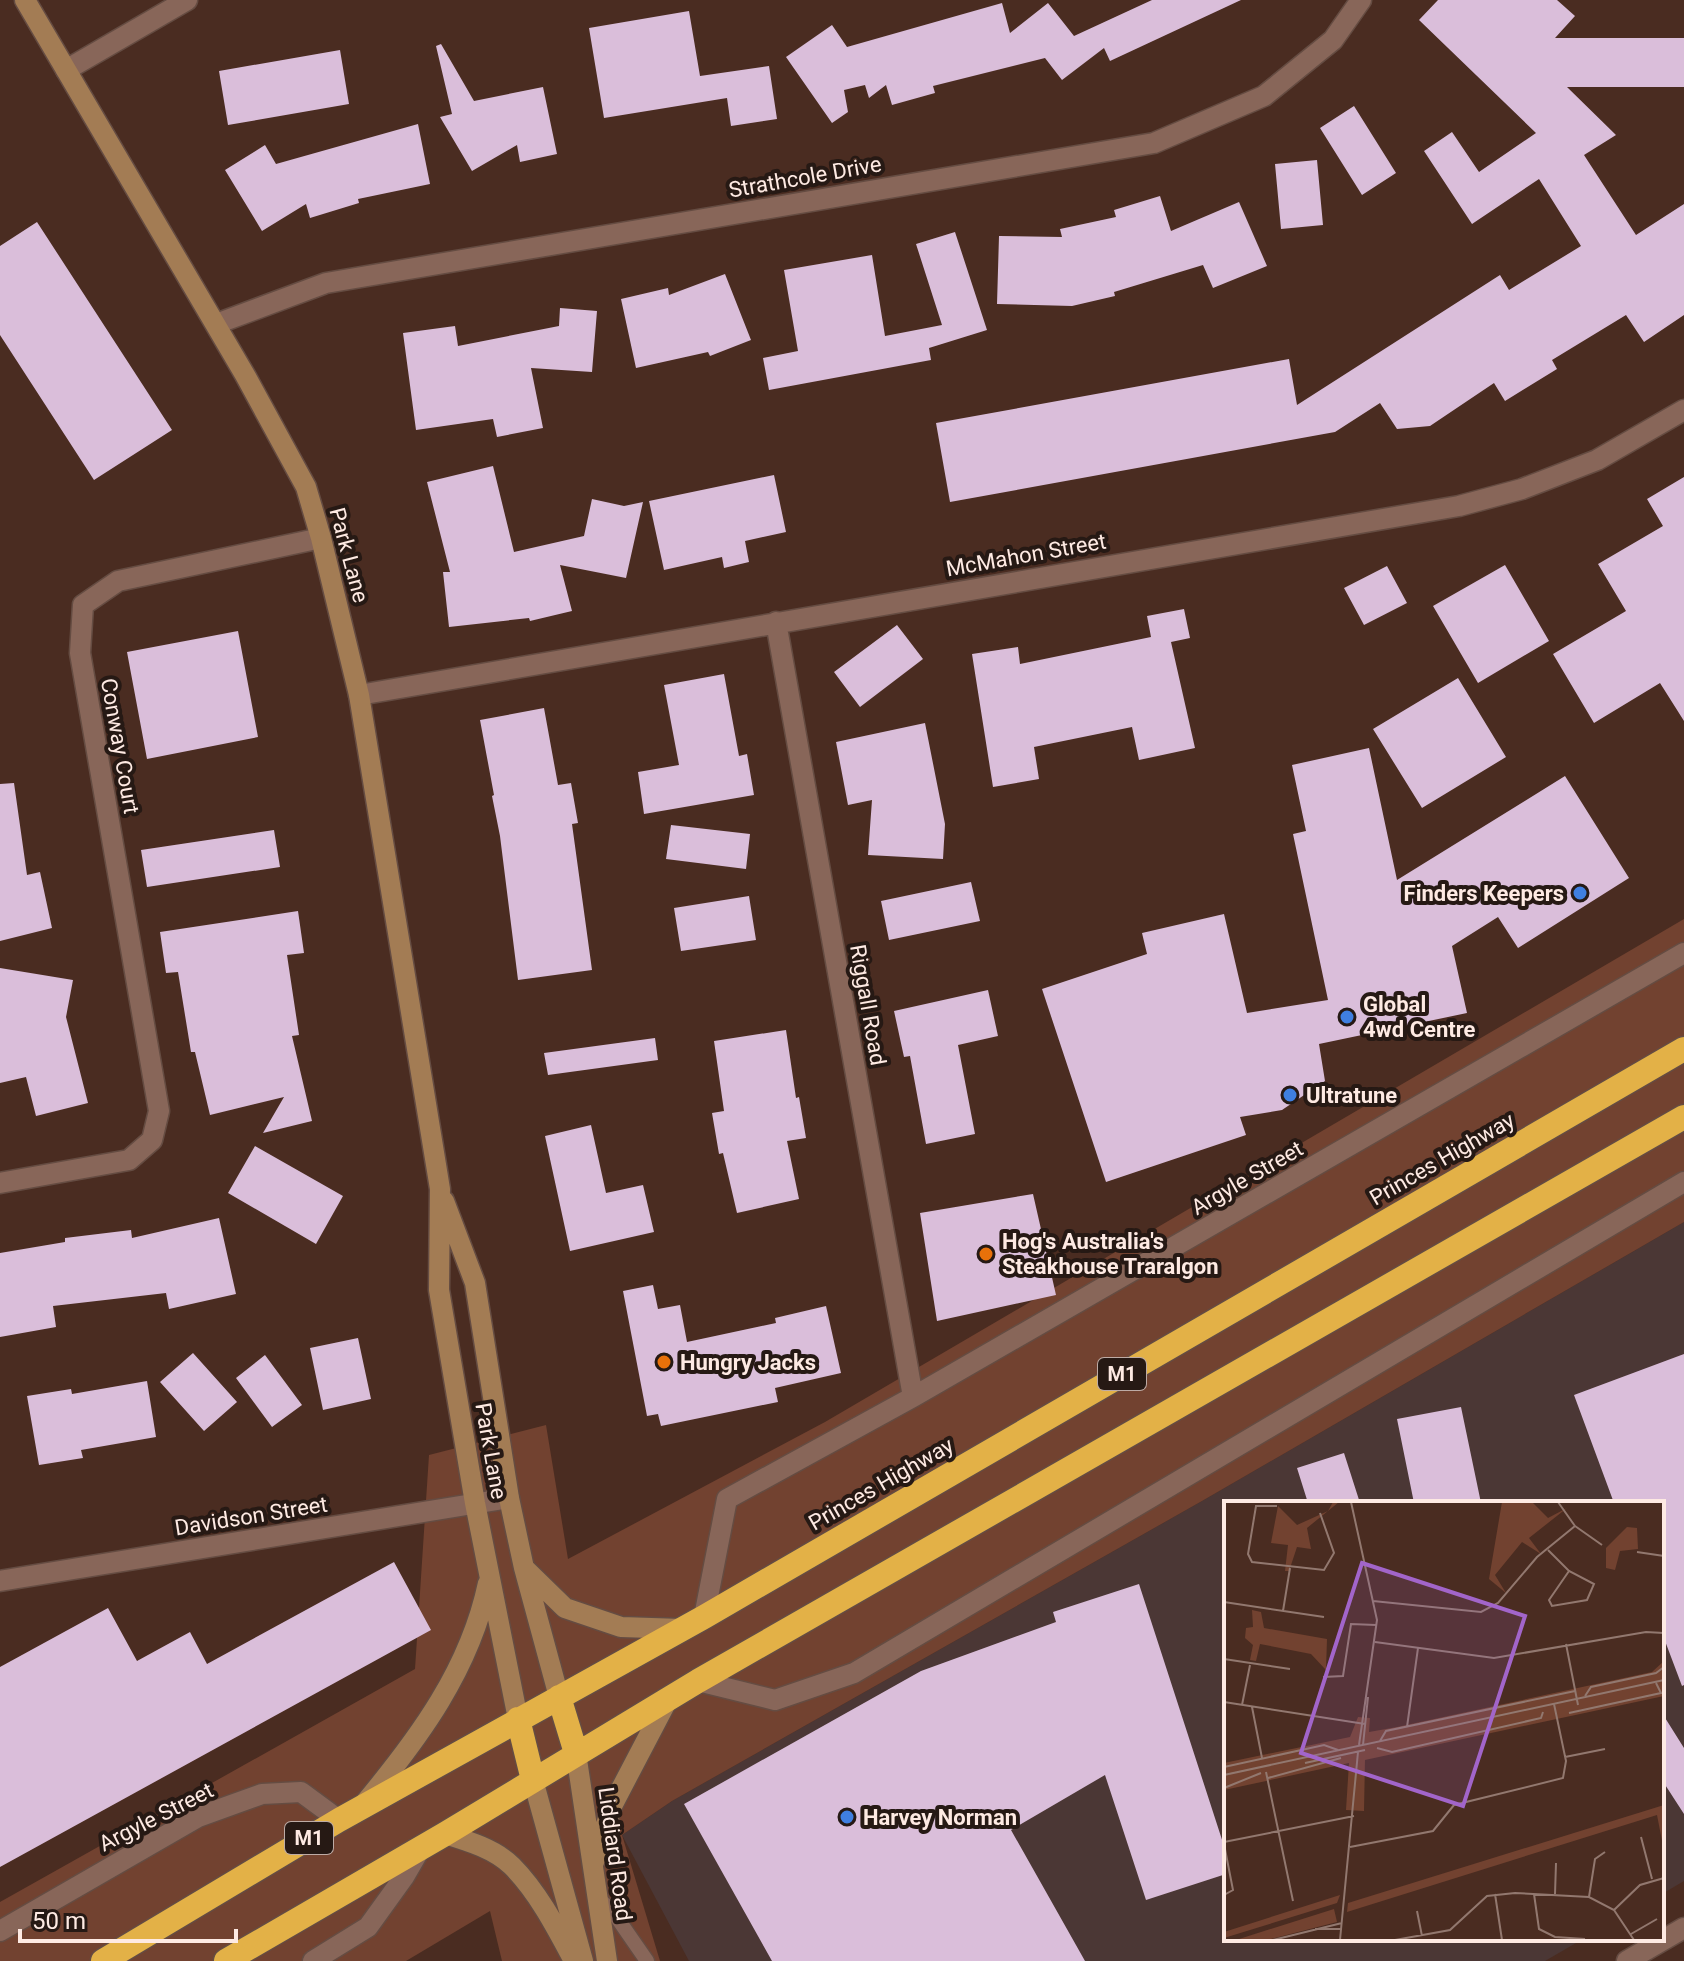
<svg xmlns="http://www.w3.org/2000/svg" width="1684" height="1961" viewBox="0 0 1684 1961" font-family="Roboto,sans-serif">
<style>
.commercial{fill:#4b3735}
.green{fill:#724230}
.building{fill:#dabeda}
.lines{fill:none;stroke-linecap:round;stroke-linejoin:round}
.lane-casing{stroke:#654c42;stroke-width:17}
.street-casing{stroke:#654c42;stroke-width:23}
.secondary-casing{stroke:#654c42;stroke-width:23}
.highway-casing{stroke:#654c42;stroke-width:27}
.lane{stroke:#886659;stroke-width:14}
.street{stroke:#886659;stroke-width:20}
.secondary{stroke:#a37c54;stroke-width:20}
.highway{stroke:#e3b147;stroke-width:24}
.shop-dot{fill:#3f7fe0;stroke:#261914;stroke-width:3}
.food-dot{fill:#e8710a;stroke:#261914;stroke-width:3}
.labels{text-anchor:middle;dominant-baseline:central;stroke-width:8;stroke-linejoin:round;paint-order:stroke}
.shield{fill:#261914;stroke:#bdaba5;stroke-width:2}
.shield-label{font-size:20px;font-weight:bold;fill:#feeae3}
.street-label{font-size:22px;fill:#feeae3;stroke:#261914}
.poi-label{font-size:22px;font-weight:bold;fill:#feeae3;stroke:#261914;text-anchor:start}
.inset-road{fill:none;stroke:#92786f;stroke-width:2}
.view{fill:#a265ca;fill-opacity:0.15;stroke:#a265ca;stroke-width:4}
.inset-edge{fill:none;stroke:#feeae3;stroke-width:4}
</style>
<rect width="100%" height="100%" fill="#4a2c21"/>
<!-- commercial -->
<path class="commercial" d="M1684,1222V1881L1662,1894V1503H1226V1939H1583L1545,1961H689L622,1835L672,1801L1202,1501Z"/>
<!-- green -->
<path class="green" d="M1684,919V1222L1202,1501L672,1801L622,1835L660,1961H502L490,1911L406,1961H0V1902L415,1669L429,1455L546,1425L568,1559L825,1422Z"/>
<!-- building -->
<path class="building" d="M1152,0H1241L1110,61L1104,48L1062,80L1045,58L933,86L935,93L892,105L886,85L869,98L865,85L844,90L848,112L832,123L786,57L832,25L847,47L1002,3L1010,33L1048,3L1074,36Z
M1438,0H1557L1575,16L1555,38H1684V87H1567L1616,135L1584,155L1636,235L1684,204V315L1644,342L1626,315L1552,360L1557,369L1505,401L1494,383L1430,426L1397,429L1380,403L1335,432L950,502L936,423L1289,359L1297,405L1500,275L1509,290L1581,246L1539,179L1472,224L1424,151L1452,132L1479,172L1536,133L1419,20Z
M689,11L700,76L769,66L777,119L731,126L727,98L604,118L589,28Z
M441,44L474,101L543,87L557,154L520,162L517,145L472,171L440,117L452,114L436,46Z
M340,50L349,104L228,125L219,71Z
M1354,106L1396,173L1362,195L1320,128Z
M418,124L430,184L358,199L359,203L310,218L306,204L262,231L225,170L265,145L276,164Z
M1317,160L1323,225L1281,229L1275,164Z
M1160,196L1171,231L1239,202L1267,266L1213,288L1203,265L1114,292L1115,296L1072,306L997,304L999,236L1062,237L1060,229L1116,217L1114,210Z
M37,222L172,430L94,480L0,335V246Z
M955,232L987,330L929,348L931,360L769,390L763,358L798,351L784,270L872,255L885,336L942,325L916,244Z
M725,274L751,340L710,356L708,352L636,368L621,299L668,288L669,295Z
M560,308L597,311L592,372L531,368L543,428L497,437L493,419L416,430L403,333L455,326L458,346L559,326Z
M493,466L514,552L584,536L592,499L624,506L643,502L626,578L560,565L572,611L530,621L529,618L449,627L443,572H450L427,482Z
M774,475L786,532L745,541L749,562L724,568L722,557L664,570L649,501Z
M1684,477V721L1660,683L1594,723L1553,654L1626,611L1598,564L1663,526L1647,499Z
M1505,565L1549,641L1478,683L1433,606Z
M1387,566L1407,603L1364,625L1344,588Z
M1184,609L1190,638L1171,642L1195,748L1139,760L1132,727L1034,747L1039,779L993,787L972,654L1018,647L1020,664L1151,637L1147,616Z
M897,625L923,659L860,707L834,672Z
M238,631L258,737L147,759L127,652Z
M724,674L739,756L747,754L754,795L644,814L638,772L679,765L664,685Z
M1458,678L1506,757L1422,808L1373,729Z
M544,708L558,785L571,783L578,823L572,824L592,970L518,980L500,836L492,796L494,795L480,720Z
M925,723L945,824L943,859L868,855L872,800L848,805L836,742Z
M1369,748L1397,880L1565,776L1629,878L1518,948L1498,917L1452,946L1467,1013L1319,1044L1325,1081L1282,1110L1240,1117L1246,1135L1106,1182L1042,989L1147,954L1142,933L1224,914L1247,1013L1328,1000L1293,834L1306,831L1292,765Z
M14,783L27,875L40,872L52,928L0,941V784Z
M671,825L750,834L746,869L666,859Z
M274,830L280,867L147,887L141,850Z
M971,882L980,921L889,940L881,901Z
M749,896L756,940L681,951L674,908Z
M298,911L304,953L287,955L299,1035L292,1036L312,1121L263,1133L284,1097L210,1115L195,1052H191L178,972L166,973L160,932Z
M0,968L73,980L66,1017L88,1103L36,1116L26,1077L0,1083Z
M988,990L998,1036L958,1045L975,1134L926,1144L910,1056L904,1057L894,1011Z
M786,1030L796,1098L799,1097L806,1138L787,1141L799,1199L737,1213L723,1153L719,1154L712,1113L724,1111L714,1041Z
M655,1038L658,1060L548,1075L544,1053Z
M591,1125L606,1193L643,1185L654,1232L570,1251L545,1136Z
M255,1146L343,1196L316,1244L228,1193Z
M1033,1194L1056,1295L937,1321L920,1213Z
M219,1218L236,1294L169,1309L166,1293L53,1306L56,1327L0,1337V1253L65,1242V1238L131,1230L132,1238Z
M653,1285L658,1309L680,1305L687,1342L776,1323L775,1318L826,1306L841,1373L775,1388L778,1402L661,1426L658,1414L647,1416L623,1291Z
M358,1338L371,1399L323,1410L310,1348Z
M193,1353L237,1402L204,1431L160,1382Z
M1684,1354V1685L1682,1686L1662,1633V1503H1614L1574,1395Z
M265,1355L302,1405L272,1427L236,1378Z
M147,1381L156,1437L81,1450L83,1458L39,1465L27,1396L71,1389L72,1394Z
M1461,1407L1481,1503H1414L1397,1419Z
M1344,1453L1360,1503H1308L1297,1468Z
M394,1562L431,1630L0,1867V1667L108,1608L137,1661L190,1632L207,1664Z
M1139,1584L1226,1852V1874L1146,1900L1105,1775L1011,1830L1085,1961H772L684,1804L921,1671L1056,1622L1053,1612Z
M1662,1713L1684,1748V1814L1662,1780Z"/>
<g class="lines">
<!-- lane casing -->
<g class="lane-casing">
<path id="lane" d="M597,1898L611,1909L647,1961"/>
</g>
<!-- street casing -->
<g class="street-casing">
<path id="street" d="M66,70L187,0
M216,324L326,283L1154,143L1264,96L1333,40L1361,0
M776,622L913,1397
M359,695L1459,506L1522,489L1597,460L1684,410
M0,1183L129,1160L152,1140L159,1111L80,653L83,605L118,581L321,538
M0,1581L509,1498
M704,1617L727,1499L913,1397L1684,953
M698,1681L775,1700L854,1673L1684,1182
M0,1931L198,1817L262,1794L301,1792L339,1820
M313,1961L368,1927L404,1877L422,1846
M1627,1961L1684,1928"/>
</g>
<!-- secondary casing -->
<g class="secondary-casing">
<path id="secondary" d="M25,0L245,375L306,487L321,538L359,695L440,1189L439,1290L475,1503L518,1719
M444,1201L475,1283L509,1498L524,1568L559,1697
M524,1568L565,1608L621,1627L682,1629
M576,1753L607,1961
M533,1780L583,1961
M364,1804C419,1738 470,1669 488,1583
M445,1834C468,1841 495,1849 512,1866C538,1892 557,1929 574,1961
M594,1862L612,1806L668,1699"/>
</g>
<!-- highway casing -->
<g class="highway-casing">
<path id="highway" d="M559,1697L576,1753
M518,1719L533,1780
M103,1961L339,1820L704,1617L1684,1049
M226,1961L445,1834L698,1681L1684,1117"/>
</g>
<!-- lane -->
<use href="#lane" class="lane"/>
<!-- street -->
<use href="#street" class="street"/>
<!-- secondary -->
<use href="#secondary" class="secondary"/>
<!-- highway -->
<use href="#highway" class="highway"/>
</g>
<!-- markers -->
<g class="shop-dot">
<circle cx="1580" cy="893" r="8"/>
<circle cx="1347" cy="1017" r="8"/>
<circle cx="1290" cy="1095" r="8"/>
<circle cx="847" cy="1817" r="8"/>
</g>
<g class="food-dot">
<circle cx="986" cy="1254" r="8"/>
<circle cx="664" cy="1362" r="8"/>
</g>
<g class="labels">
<!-- shield labels -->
<g class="shield">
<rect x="1098" y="1358" width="48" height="32" rx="6"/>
<rect x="285" y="1822" width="48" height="32" rx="6"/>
</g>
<g class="shield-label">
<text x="1122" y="1374">M1</text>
<text x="309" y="1838">M1</text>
</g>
<!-- street labels -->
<g class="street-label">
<text transform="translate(805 177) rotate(-10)">Strathcole Drive</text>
<text transform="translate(349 555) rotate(75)">Park Lane</text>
<text transform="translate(1026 555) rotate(-10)">McMahon Street</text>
<text transform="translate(120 746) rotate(80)">Conway Court</text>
<text transform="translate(868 1005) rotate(80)">Riggall Road</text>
<text transform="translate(1442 1159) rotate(-30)">Princes Highway</text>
<text transform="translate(1247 1178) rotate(-30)">Argyle Street</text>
<text transform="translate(491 1451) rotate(80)">Park Lane</text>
<text transform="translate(881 1484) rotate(-30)">Princes Highway</text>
<text transform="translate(251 1516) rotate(-9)">Davidson Street</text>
<text transform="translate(156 1817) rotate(-27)">Argyle Street</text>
<text transform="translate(615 1854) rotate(82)">Liddiard Road</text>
</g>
<!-- poi labels -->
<g class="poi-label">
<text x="1564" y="893" text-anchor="end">Finders Keepers</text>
<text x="1363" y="1004">Global<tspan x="1363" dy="25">4wd Centre</tspan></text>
<text x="1306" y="1095">Ultratune</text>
<text x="1002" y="1241">Hog's Australia's<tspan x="1002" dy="25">Steakhouse Traralgon</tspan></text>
<text x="680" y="1362">Hungry Jacks</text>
<text x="863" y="1817">Harvey Norman</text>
</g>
</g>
<!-- overview -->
<g transform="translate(1224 1501)">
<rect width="440" height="440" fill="#4a2c21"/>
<path d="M109,1H115L83,27L87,48L73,46L65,70H61L64,44L47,42L54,5L73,24L104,10ZM278,1H308L324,17L343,7L305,37L317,53L298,41L271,74L282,92L265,78ZM403,26L413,27L414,48L396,50L391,69L382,67V47ZM28,109L37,111L40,127L103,138L102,169L87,153L36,143L32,160L26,159L29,144L21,137L22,127L29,126ZM440,160V195L141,259L140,310L122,309L125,262L0,289V262L126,236L134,216L146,217L145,231L173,226L428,171ZM440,304V350L433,314L123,411L124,402ZM116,394L113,402L0,437V431ZM110,408L113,421L43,439H12Z" fill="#724230"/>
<path class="inset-road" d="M127,1L153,119L135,244M334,1L351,25M53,5H32L24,53L28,61L100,69L110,52L96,12M351,25L378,44M324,49L345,70L370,83L363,99L328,105L325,99L345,70M413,51L440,55M149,100L257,111L274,102L313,56L351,25M0,101L100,116M59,110L66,67M151,141L270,157L422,131L440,132M342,143L354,204M0,158L66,168M99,176L119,175L127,123L152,124M361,195L367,186L432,172L440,166M0,201L141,223M18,204L26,164M28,206L38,257M345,212L437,192L432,182M183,226L194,147M156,240L162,230L351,190M139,244L144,196M153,247L168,251L317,217L319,211M341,256L381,248M81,262L141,249M0,266L100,244L114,249M42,271L69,400M0,274L440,179M44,277L117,257M0,287L37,272M417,336L428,378M0,341L130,315M0,343L9,389L0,394M126,346L209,330L230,304L339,277L342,260L330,203M271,393L278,439M310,393L315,428L331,436L361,438M331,393L332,362M365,396L371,358L381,351M390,409L416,384L440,377M193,410L198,435M91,428H117M407,433L433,418M49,439L118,422M116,439L134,251M171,439L226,429L263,395L291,392L365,396L390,409L410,439"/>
<path class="view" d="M138,62L301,115L239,305L77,252Z"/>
<rect width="440" height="440" class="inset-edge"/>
</g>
<!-- scale -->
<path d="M20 1929v12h216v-12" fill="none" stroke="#feeae3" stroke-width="4"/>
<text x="32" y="1929" font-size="24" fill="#feeae3" stroke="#261914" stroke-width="6" paint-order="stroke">50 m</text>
</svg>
